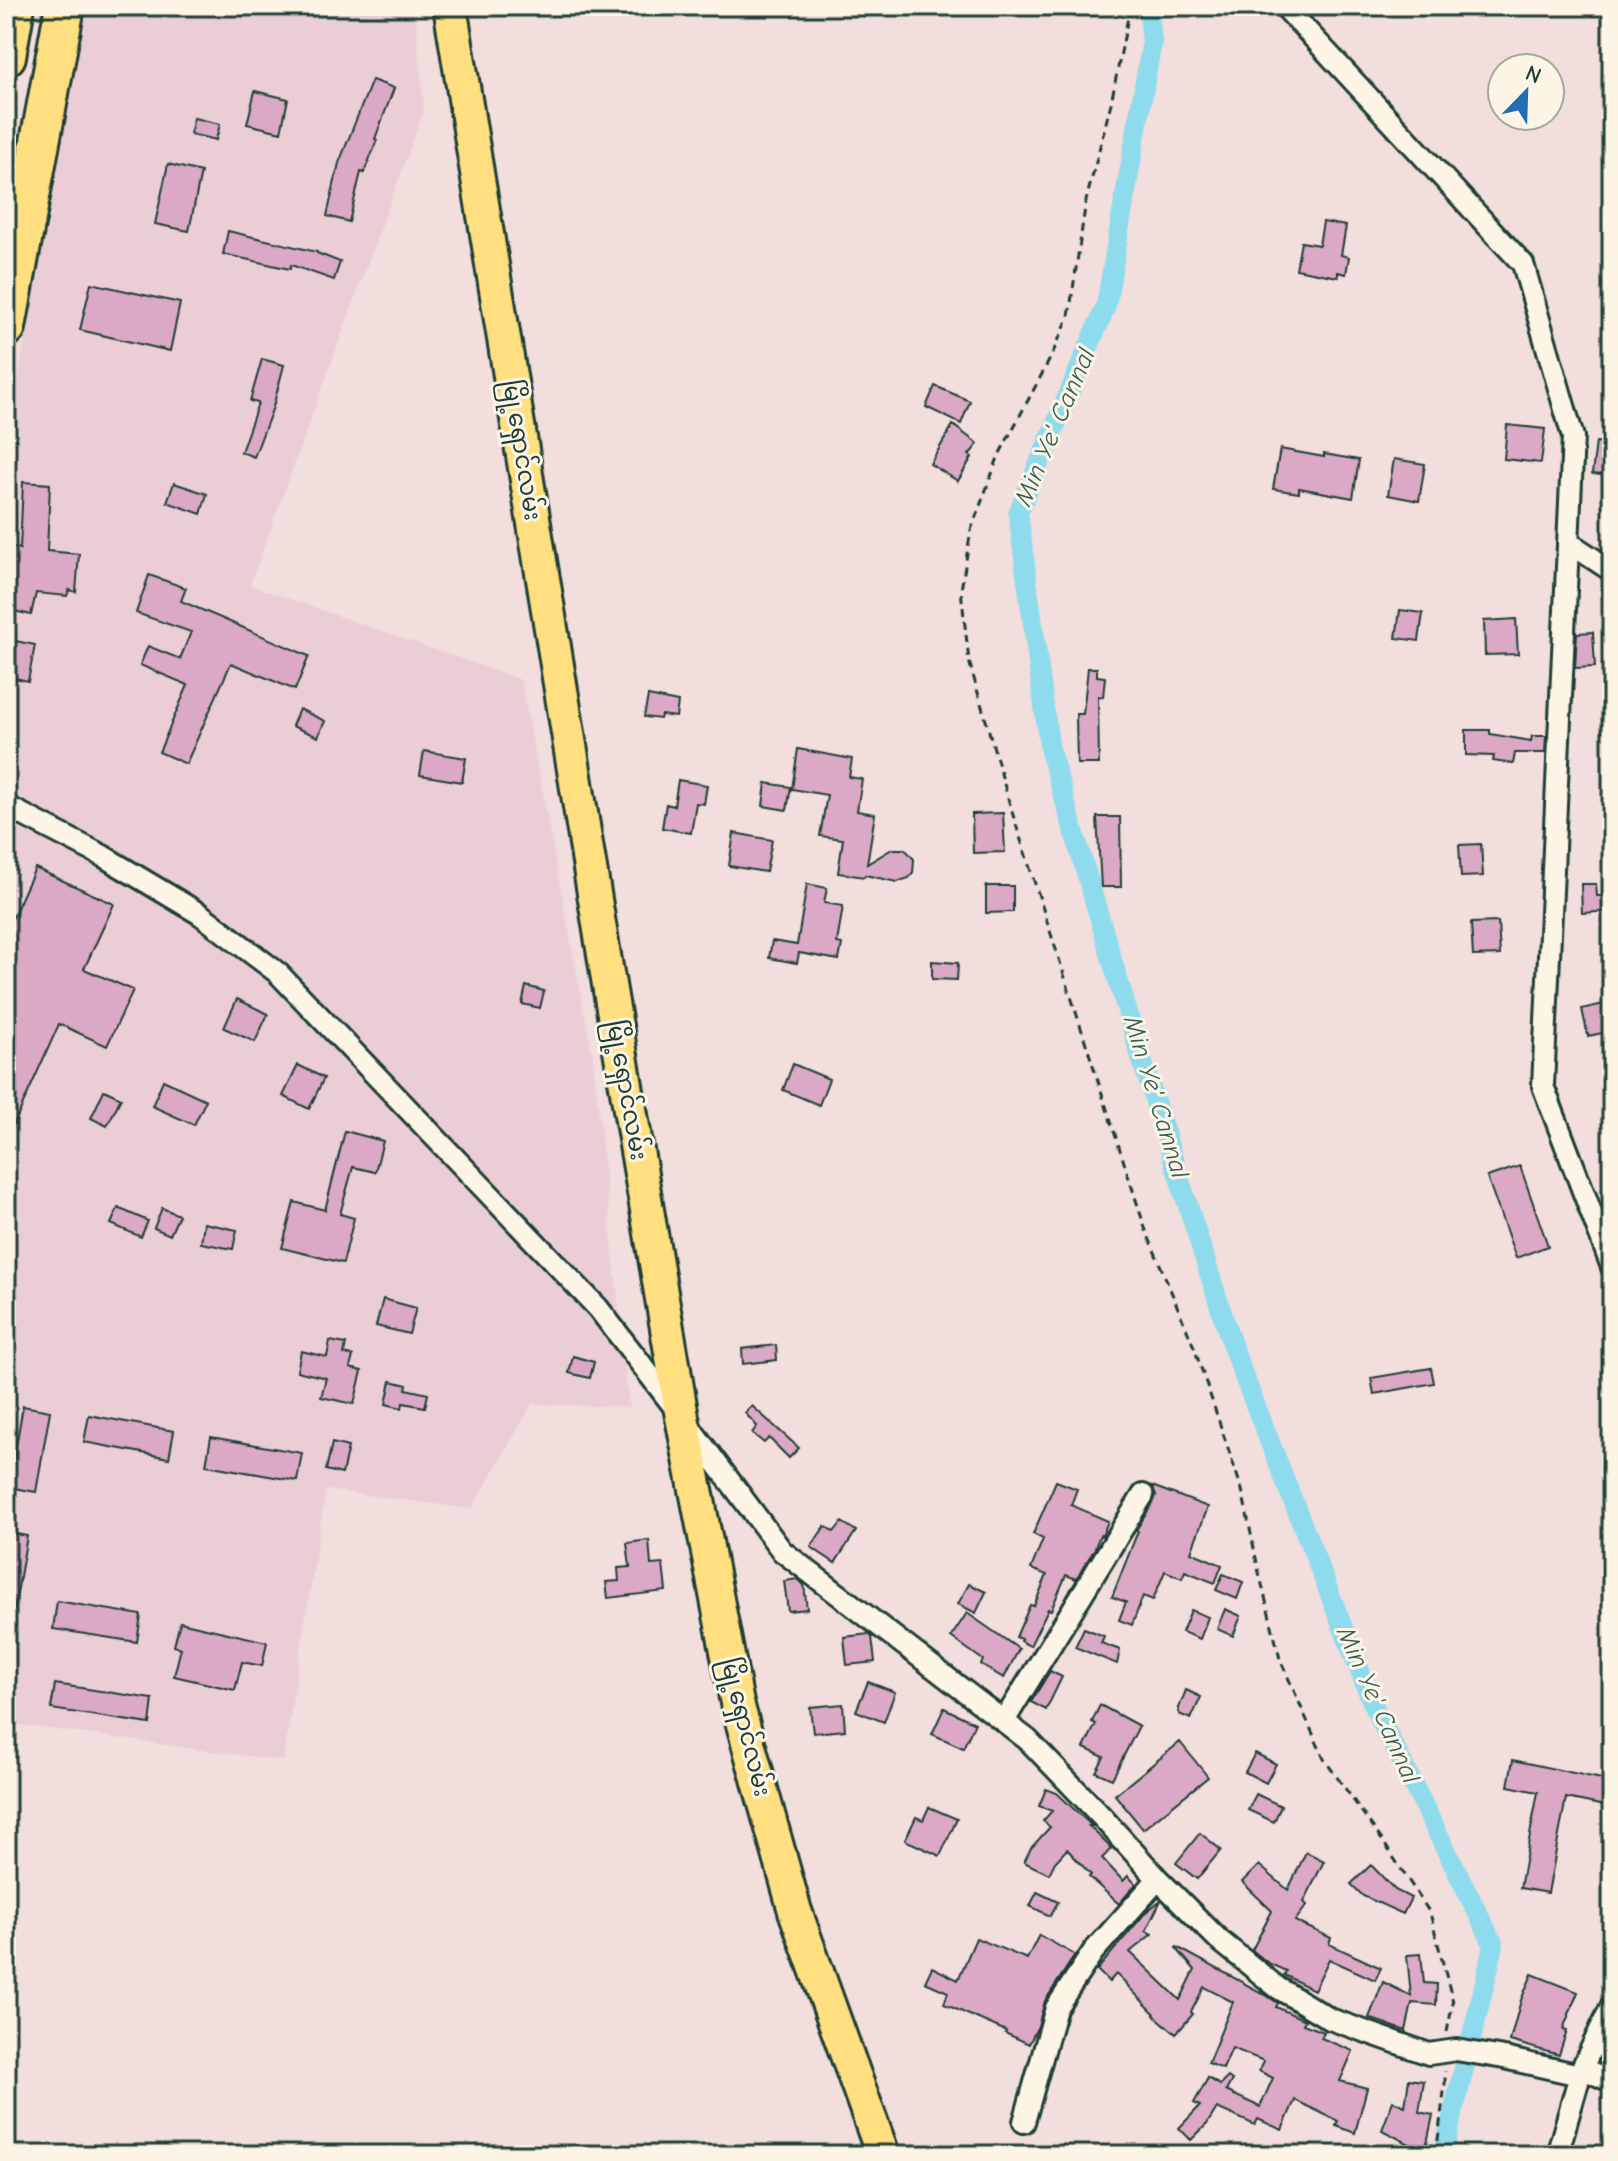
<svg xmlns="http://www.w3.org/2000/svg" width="1618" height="2161" viewBox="0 0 1618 2161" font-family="'Comic Neue','Noto Sans Myanmar',sans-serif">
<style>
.built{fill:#ebced5}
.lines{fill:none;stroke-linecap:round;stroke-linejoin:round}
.canal{stroke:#8ddbec;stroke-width:20}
.building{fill:#dba9c6;stroke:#1f3d34;stroke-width:2}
.street-casing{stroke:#1f3d34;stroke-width:26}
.primary-casing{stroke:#1f3d34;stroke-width:38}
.highway-casing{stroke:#1f3d34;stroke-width:44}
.path{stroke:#1f3d34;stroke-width:3;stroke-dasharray:8 6;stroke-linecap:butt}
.street{stroke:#fcf5e5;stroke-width:20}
.primary{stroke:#ffdf80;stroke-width:32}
.highway{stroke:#ffdf80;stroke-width:38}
.labels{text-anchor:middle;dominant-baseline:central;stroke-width:6;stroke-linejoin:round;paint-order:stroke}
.street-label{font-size:24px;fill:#1f3d34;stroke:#fcf5e5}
.water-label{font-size:26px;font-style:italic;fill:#355d59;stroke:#fcf5e5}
</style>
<rect width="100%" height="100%" fill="#f2dedc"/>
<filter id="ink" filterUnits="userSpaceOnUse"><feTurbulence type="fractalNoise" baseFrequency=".0125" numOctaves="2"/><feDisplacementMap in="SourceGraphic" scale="16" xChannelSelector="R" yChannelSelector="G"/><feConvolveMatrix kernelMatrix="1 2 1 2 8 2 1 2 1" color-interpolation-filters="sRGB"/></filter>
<g filter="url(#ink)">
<!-- built -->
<path class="built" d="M86,6H415L424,110L250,585L521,680L593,1058L629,1407L532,1404L472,1509L326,1490L283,1761L6,1723V444Z"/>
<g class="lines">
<!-- canal -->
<path class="canal" d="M1148,6L1152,41L1106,306L1018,513L1050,751L1140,1054L1234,1351L1375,1709L1494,1945L1443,2155"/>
</g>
<!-- building -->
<path class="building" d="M372,80L394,88L375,139L377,140L364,173L361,172L349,222L327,216L339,163Z
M255,91L288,99L281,132L247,124Z
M194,118L220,124L216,140L190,134Z
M168,164L201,172L189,231L155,224Z
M1323,222L1346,226L1341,255L1349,257L1346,274L1338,272V277L1296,269L1301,242L1319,245Z
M228,231L317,252V253L340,262L334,280L291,265L290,269L223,254Z
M91,283L180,303L170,351L80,330Z
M262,359L284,365L273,407L254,457L241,452L258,403L250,401Z
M935,386L970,401L961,424L926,407Z
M953,425L978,444L969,455L972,457L958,481L930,464Z
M1507,425L1545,429L1541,463L1504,459Z
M1596,442L1612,444V476L1592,474Z
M1280,449L1324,457V454L1359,460L1353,498L1299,488V493L1273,489Z
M1394,459L1425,464L1419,501L1388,495Z
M23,482L50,484L47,551L79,554L76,592L69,590L67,596L36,593L31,615L6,609V581L12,547L20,549Z
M174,483L207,494L201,514L167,502Z
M149,575L186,588L181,601L309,656L295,690L231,663L186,764L159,752L188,685L140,665L148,646L180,659L191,632L136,613Z
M1400,610L1423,613L1419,641L1396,638Z
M1516,619L1518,654L1485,655L1484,621Z
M1593,632L1595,667L1575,668L1577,633Z
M6,639L35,645L28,681L6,676Z
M1088,668H1097V676L1105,677L1103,697L1098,696L1099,764H1077L1076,714H1083Z
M648,696L678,702L676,717L661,715L660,719L644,717Z
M299,709L325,721L318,737L292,726Z
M1466,730H1490V734L1531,741L1532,736H1546L1545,753H1515L1513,764L1493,761L1494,756L1466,755Z
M798,749L852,759L849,777L862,779L857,811L875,814L867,864L892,849H905L914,859L913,873L909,878L897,882L865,875L864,877L838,873L843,839L820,836L827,795L792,789Z
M424,751L466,758L462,782L420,775Z
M678,780L707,785L704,804L696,803L691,833L662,828L666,804L674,806Z
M766,783L791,787L787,810L763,806Z
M1003,813L1005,852L973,853L972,814Z
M1097,817H1120L1121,887H1101Z
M734,833L772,840L766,872L729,866Z
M1481,844L1483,876L1461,877L1459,845Z
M35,868L114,904L84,969L133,990L107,1046L59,1024L6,1142V932Z
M807,884L827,888L824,903L843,906L837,943L842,944L839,960L799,953L797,963L769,958L772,941L797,945Z
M1581,884H1596L1597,896H1612V911L1582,913Z
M986,886H1013V912L986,913Z
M1498,922L1500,955L1473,956L1471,923Z
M932,961L958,963L957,980L932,979Z
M526,986L544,991L540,1008L522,1004Z
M237,999L268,1014L255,1042L224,1028Z
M1612,1002V1031L1588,1036L1582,1009Z
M793,1064L829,1079L819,1105L783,1090Z
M298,1065L324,1078L309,1109L283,1096Z
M163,1080L206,1100L194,1125L152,1106Z
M104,1090L121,1098L107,1126L91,1118Z
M345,1131L383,1141L375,1172L353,1167L340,1214L354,1218L343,1263L282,1248L294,1202L325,1210Z
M1520,1166L1548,1246L1516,1258L1487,1177Z
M118,1208L148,1221L141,1237L111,1224Z
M162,1208L179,1215L170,1235L154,1228Z
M204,1223L237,1230L233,1249L201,1243Z
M383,1299L416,1308L409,1334L376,1326Z
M330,1341L346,1344L344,1354L353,1356L350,1368L362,1371L354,1404L321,1397L326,1378L297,1371L301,1351L327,1357Z
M776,1345L777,1360L743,1364L742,1349Z
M573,1356L594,1362L590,1378L569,1373Z
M1431,1368L1434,1383L1374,1394L1371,1378Z
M391,1381L407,1385L406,1389L428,1394L425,1407L403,1403L402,1408L386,1404Z
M23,1406L50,1411L36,1492L9,1487Z
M752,1406L799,1448L789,1458L769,1438L764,1443L752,1433L757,1426L745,1413Z
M89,1415L174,1431L169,1458L84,1442Z
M211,1437L302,1453L297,1481L206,1465Z
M332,1443L348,1447L342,1474L326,1470Z
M1056,1481L1077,1489L1071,1505L1108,1521L1102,1536L1100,1535L1094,1550L1076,1579L1066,1575L1051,1610L1048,1609L1030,1646L1020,1641L1021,1639L1016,1637L1030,1605L1034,1606L1047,1575L1031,1569L1043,1539L1033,1534Z
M1152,1486L1208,1507L1191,1552L1222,1565L1215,1583L1185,1571L1182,1578L1165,1571L1153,1600L1143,1596L1132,1625L1119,1620L1126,1602L1112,1597L1138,1531L1136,1530L1154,1501L1156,1495Z
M842,1522L856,1531L835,1563L811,1547L825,1526L834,1532Z
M6,1532L27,1536L14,1611H6Z
M649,1540L651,1565L663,1564L666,1591L608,1598L606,1582L619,1581L618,1568L630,1567L627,1543Z
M1223,1574L1243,1582L1237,1599L1216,1590Z
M798,1579L804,1585L807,1609L788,1611L784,1581Z
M969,1584L986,1592L976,1613L958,1604Z
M57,1601L141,1615L137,1642L53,1629Z
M1225,1609L1241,1616L1233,1636L1217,1629Z
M1191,1610L1208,1617L1200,1639L1182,1632Z
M967,1613L1019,1649L1004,1678L981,1665L983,1660L951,1637Z
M180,1622L267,1642L262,1666L242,1662L235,1690L174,1676L181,1648L174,1646Z
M1084,1628L1104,1636L1101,1643L1120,1650L1117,1664L1075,1647Z
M869,1634L872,1637L875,1662L847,1665L844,1637Z
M1050,1671L1062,1677L1046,1710L1031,1702Z
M868,1682L895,1692L884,1722L856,1711Z
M55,1684L153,1699L150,1724L51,1709Z
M1186,1690L1201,1697L1191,1719L1179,1714V1708Z
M843,1704L845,1730L813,1733L810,1707Z
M1100,1705L1139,1726L1112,1779L1096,1772L1104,1757L1084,1748L1096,1724L1092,1722Z
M944,1708L975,1723L963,1748L932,1734Z
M1180,1742L1208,1777L1143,1829L1115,1795Z
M1255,1753L1276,1764L1266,1783L1245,1772Z
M1513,1760L1611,1781L1605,1806L1566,1798L1548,1893L1520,1888L1538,1792L1508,1786Z
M1046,1789L1057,1793L1092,1826H1089L1112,1849L1102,1858L1123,1881L1128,1876L1136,1884L1119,1904L1089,1877L1091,1875L1067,1849L1055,1862L1049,1874L1024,1862L1031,1848L1050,1827L1043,1821L1052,1811L1039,1806Z
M1256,1794L1281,1806L1274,1822L1248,1810Z
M929,1807L957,1819L940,1856L905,1840L916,1817L923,1820Z
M1200,1833L1221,1850L1197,1879L1176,1863Z
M1306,1852L1324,1861L1304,1902L1307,1905L1295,1921L1331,1938L1329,1944L1381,1968L1375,1980L1329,1959L1314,1990L1284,1975L1286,1971L1268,1963L1252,1950L1272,1911L1242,1882L1259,1865L1288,1890Z
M1371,1865L1395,1890L1411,1898L1403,1914L1363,1896L1351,1884Z
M1037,1892L1058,1902L1050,1916L1030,1906Z
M1161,1900L1146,1931L1152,1934L1130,1952L1180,2000L1195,1970L1176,1948L1177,1947L1264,1994L1278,2003L1276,2007L1305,2020L1303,2024L1324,2032L1321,2038L1353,2051L1340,2081L1367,2088L1355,2133L1336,2126L1338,2121L1295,2100L1282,2130L1258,2119L1255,2125L1217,2108L1207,2124L1191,2140L1179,2128L1200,2106L1194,2103L1208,2078L1220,2085L1228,2077L1232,2080L1226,2091L1260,2107L1273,2078L1259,2071L1264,2061L1232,2048L1223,2069L1208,2063L1233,2002L1204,1987L1191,2012L1193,2014L1176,2034L1154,2015L1155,2014L1116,1974L1109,1982L1097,1970L1146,1912Z
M1039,1935L1075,1955L1045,2001L1038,2026L1029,2044L1005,2033L1006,2031L944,2004L948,1992L925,1982L932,1967L958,1980L976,1938L1027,1959Z
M1421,1954L1424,1983L1437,1984L1436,2005L1412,2003L1406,2031L1369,2018L1383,1982L1411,1996L1407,1955Z
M1532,1974L1578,1992L1563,2029L1567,2030L1559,2055L1510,2041L1521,2000Z
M1409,2079L1424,2081L1419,2112L1433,2115L1427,2143L1423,2151L1382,2130L1393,2101L1405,2106Z"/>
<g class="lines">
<!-- street casing -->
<g class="street-casing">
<path id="street" d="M1284,6L1523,264L1573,437L1543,1086L1612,1267
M1568,542L1612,571
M6,806L103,856L200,914L278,973L598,1308L682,1417L782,1551L1028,1740L1102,1817L1158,1879L1219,1940L1278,1988L1330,2019L1429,2054L1456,2050L1504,2058L1580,2075
M1004,1721L1143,1495
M1582,2068L1612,2082
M1024,2122L1056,2008L1093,1952L1158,1879
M1557,2155L1582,2068L1612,2005"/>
</g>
<!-- primary casing -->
<g class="primary-casing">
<path id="primary" d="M450,6L605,961L682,1417L737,1703L795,1911L883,2155"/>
</g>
<!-- highway casing -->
<g class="highway-casing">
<path id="highway" d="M6,56L15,6
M6,327L65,6"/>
</g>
<!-- path -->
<path class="path" d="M1128,6L1129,12L1111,103L1086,201L1069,316L1051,357L999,455L971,530L961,590L969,661L1012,812L1145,1228L1194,1347L1242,1490L1258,1568L1280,1659L1324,1759L1382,1840L1430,1913L1453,2002L1447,2032
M1436,2155L1445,2084V2071"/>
<!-- street -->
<use href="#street" class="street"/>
<!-- primary -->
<use href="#primary" class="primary"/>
<!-- highway -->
<use href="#highway" class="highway"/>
</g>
</g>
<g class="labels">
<!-- street labels -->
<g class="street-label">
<text transform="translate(522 450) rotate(81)">မြို့ရှောင်လမ်း</text>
<text transform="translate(627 1090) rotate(80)">မြို့ရှောင်လမ်း</text>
<text transform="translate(746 1727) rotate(76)">မြို့ရှောင်လမ်း</text>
</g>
<!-- water labels -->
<g class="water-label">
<text transform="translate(1055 427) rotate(-67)">Min Ye' Cannal</text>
<text transform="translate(1156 1097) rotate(73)">Min Ye' Cannal</text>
<text transform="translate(1378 1705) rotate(66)">Min Ye' Cannal</text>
</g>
</g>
<!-- margin -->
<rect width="1618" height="2161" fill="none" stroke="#fcf5e5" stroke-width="32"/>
<rect x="16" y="16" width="1586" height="2129" fill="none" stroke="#1f3d34" stroke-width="3" filter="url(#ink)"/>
<!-- north arrow -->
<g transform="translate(1526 92) rotate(23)"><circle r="38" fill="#fcf5e5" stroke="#a4ab9e" stroke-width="2"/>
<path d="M0-6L14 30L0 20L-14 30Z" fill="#1f6fb2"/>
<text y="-12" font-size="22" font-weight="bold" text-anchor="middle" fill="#1f3d34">N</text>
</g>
</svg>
